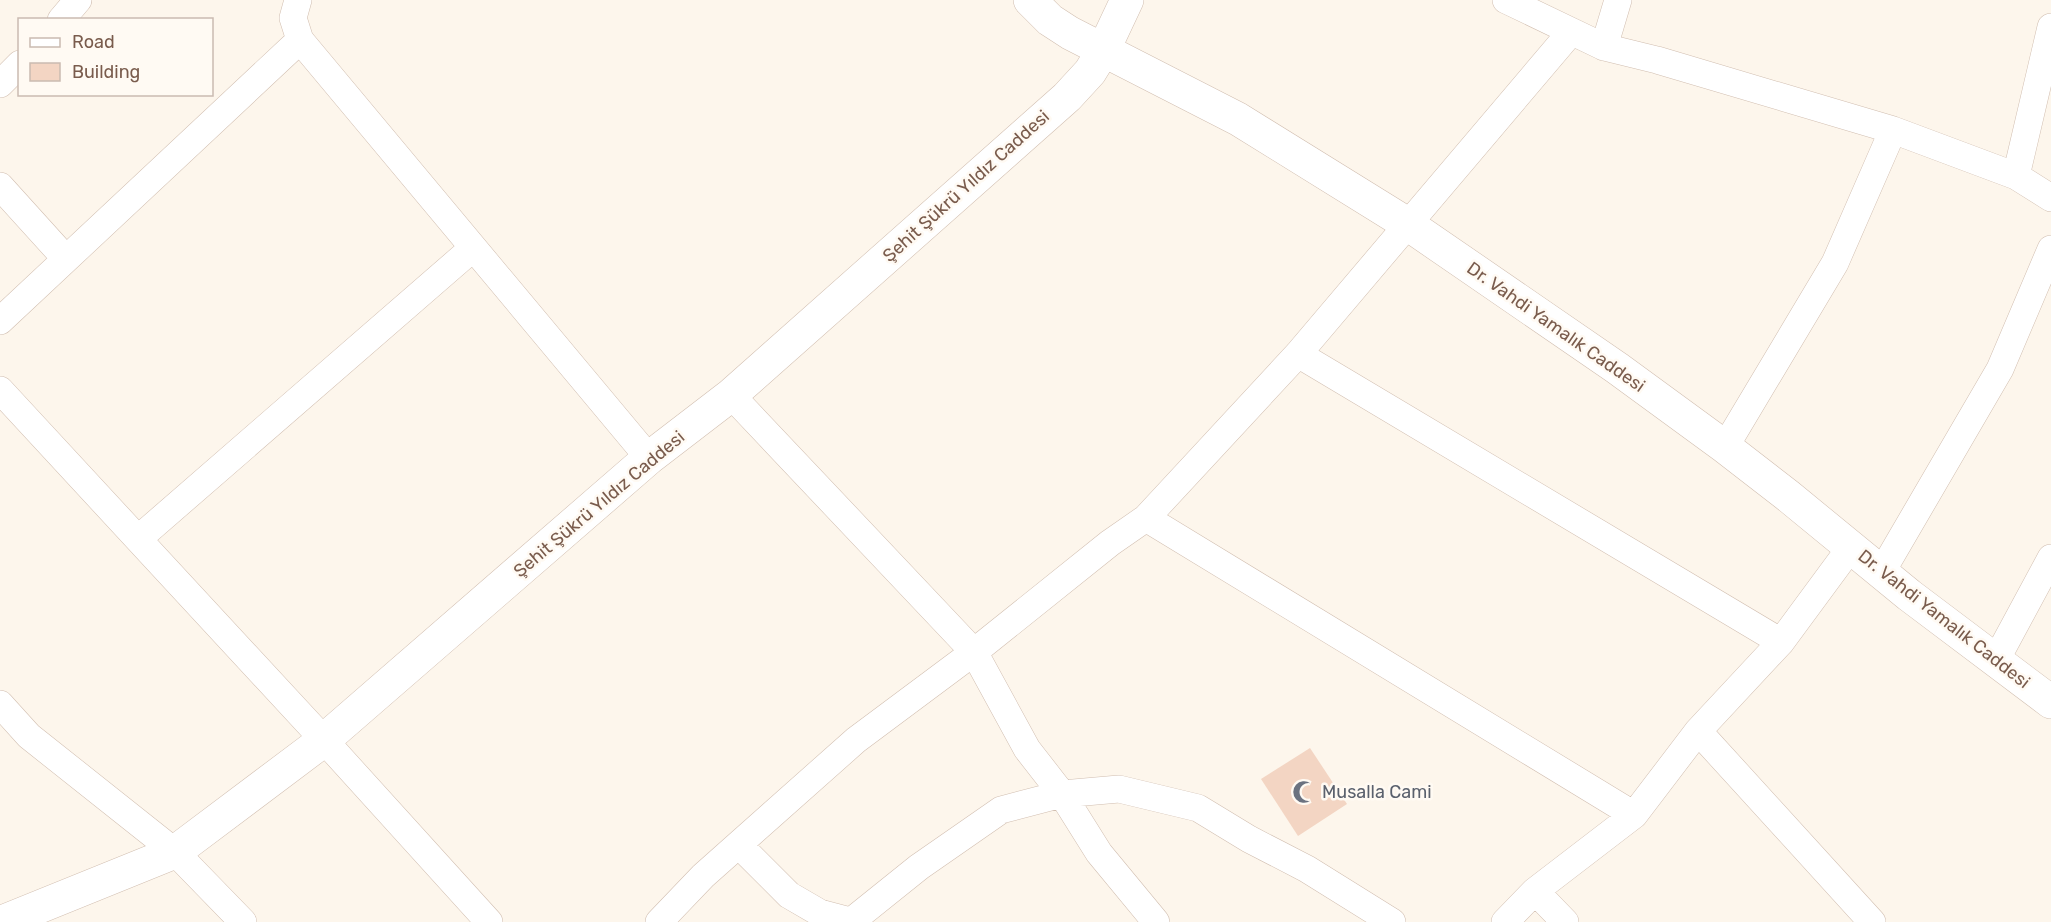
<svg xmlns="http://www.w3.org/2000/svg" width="2051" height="922" viewBox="0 0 2051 922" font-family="Rubik,sans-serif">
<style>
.building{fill:#f3d5c3}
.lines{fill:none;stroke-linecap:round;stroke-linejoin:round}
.minor-casing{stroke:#d1beb0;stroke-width:28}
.tertiary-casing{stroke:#d1beb0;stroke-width:34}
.minor{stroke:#fff;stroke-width:27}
.tertiary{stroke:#fff;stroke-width:33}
.labels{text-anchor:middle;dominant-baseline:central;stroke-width:5;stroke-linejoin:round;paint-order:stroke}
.street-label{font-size:18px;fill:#7a5c4d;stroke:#fffaf3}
.worship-label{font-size:18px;fill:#5b616d;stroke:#fffaf3;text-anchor:start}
</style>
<rect width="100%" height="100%" fill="#fdf6ec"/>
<!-- building -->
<path class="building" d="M1310,748L1347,804L1298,836L1261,779Z"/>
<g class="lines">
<!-- minor casing -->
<g class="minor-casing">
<path id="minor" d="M298,0L293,18L300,40L649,458
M1506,0L1604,47L1657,60L1893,130L2016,176L2051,198
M61,20L78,0
M1604,47L1618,0
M0,84L20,64
M2016,176L2051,27
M0,186L66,259
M0,321L300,40
M1298,354L1781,642
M0,390L324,740L489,922
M731,395L974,652L1027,749L1062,794L1099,853L1156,922
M1725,447L1835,263L1893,130
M1146,518L1634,815
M138,539L473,248
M1881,573L2000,369L2051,249
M1996,660L2051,558
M0,704L29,736L175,852L243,922
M1698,731L1872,922
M739,845L789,895L820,913L854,922
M1535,891L1565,922
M853,920L919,867L1001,810L1062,794L1119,789L1198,808L1249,839L1307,869L1392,922
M659,922L703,876L856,740L974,652L1110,543L1146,518L1298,354L1571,32
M1505,922L1535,891L1634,815L1698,731L1781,642L1851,547"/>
</g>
<!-- tertiary casing -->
<g class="tertiary-casing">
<path id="tertiary" d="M1030,0L1050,20L1070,33L1238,119L1409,225L1617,368L1725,447L1787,495L1909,595L2051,702
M2,922L175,852L324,740L649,458L731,395L1067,97L1090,72L1103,51L1127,0"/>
</g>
<!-- minor -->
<use href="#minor" class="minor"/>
<!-- tertiary -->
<use href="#tertiary" class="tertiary"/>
</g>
<!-- icons -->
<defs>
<g id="mosque-bare" transform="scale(1.8)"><path d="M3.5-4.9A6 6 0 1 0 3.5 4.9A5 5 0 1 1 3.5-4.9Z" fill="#6b7280" stroke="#fffaf3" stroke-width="2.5" paint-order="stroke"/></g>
</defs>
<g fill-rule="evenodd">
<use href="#mosque-bare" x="1304" y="792"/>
</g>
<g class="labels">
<!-- street labels -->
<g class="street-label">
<text transform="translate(966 186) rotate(-42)">Şehit Şükrü Yıldız Caddesi</text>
<text transform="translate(1556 327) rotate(35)">Dr. Vahdi Yamalık Caddesi</text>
<text transform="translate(599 504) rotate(-40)">Şehit Şükrü Yıldız Caddesi</text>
<text transform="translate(1944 619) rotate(38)">Dr. Vahdi Yamalık Caddesi</text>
</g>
<!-- worship labels -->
<g class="worship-label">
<text x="1322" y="792">Musalla Cami</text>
</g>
</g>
<!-- legend -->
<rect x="18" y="18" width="195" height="78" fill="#fffaf3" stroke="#cabbb1" stroke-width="1.5"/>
<rect x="30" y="38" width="30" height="9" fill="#ffffff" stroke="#cabbb1" stroke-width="1.5"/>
<text x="72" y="48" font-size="18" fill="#7a5c4d">Road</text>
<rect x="30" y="63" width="30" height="18" fill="#f3d5c3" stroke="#cabbb1" stroke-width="1.5"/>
<text x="72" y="78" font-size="18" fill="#7a5c4d">Building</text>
</svg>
